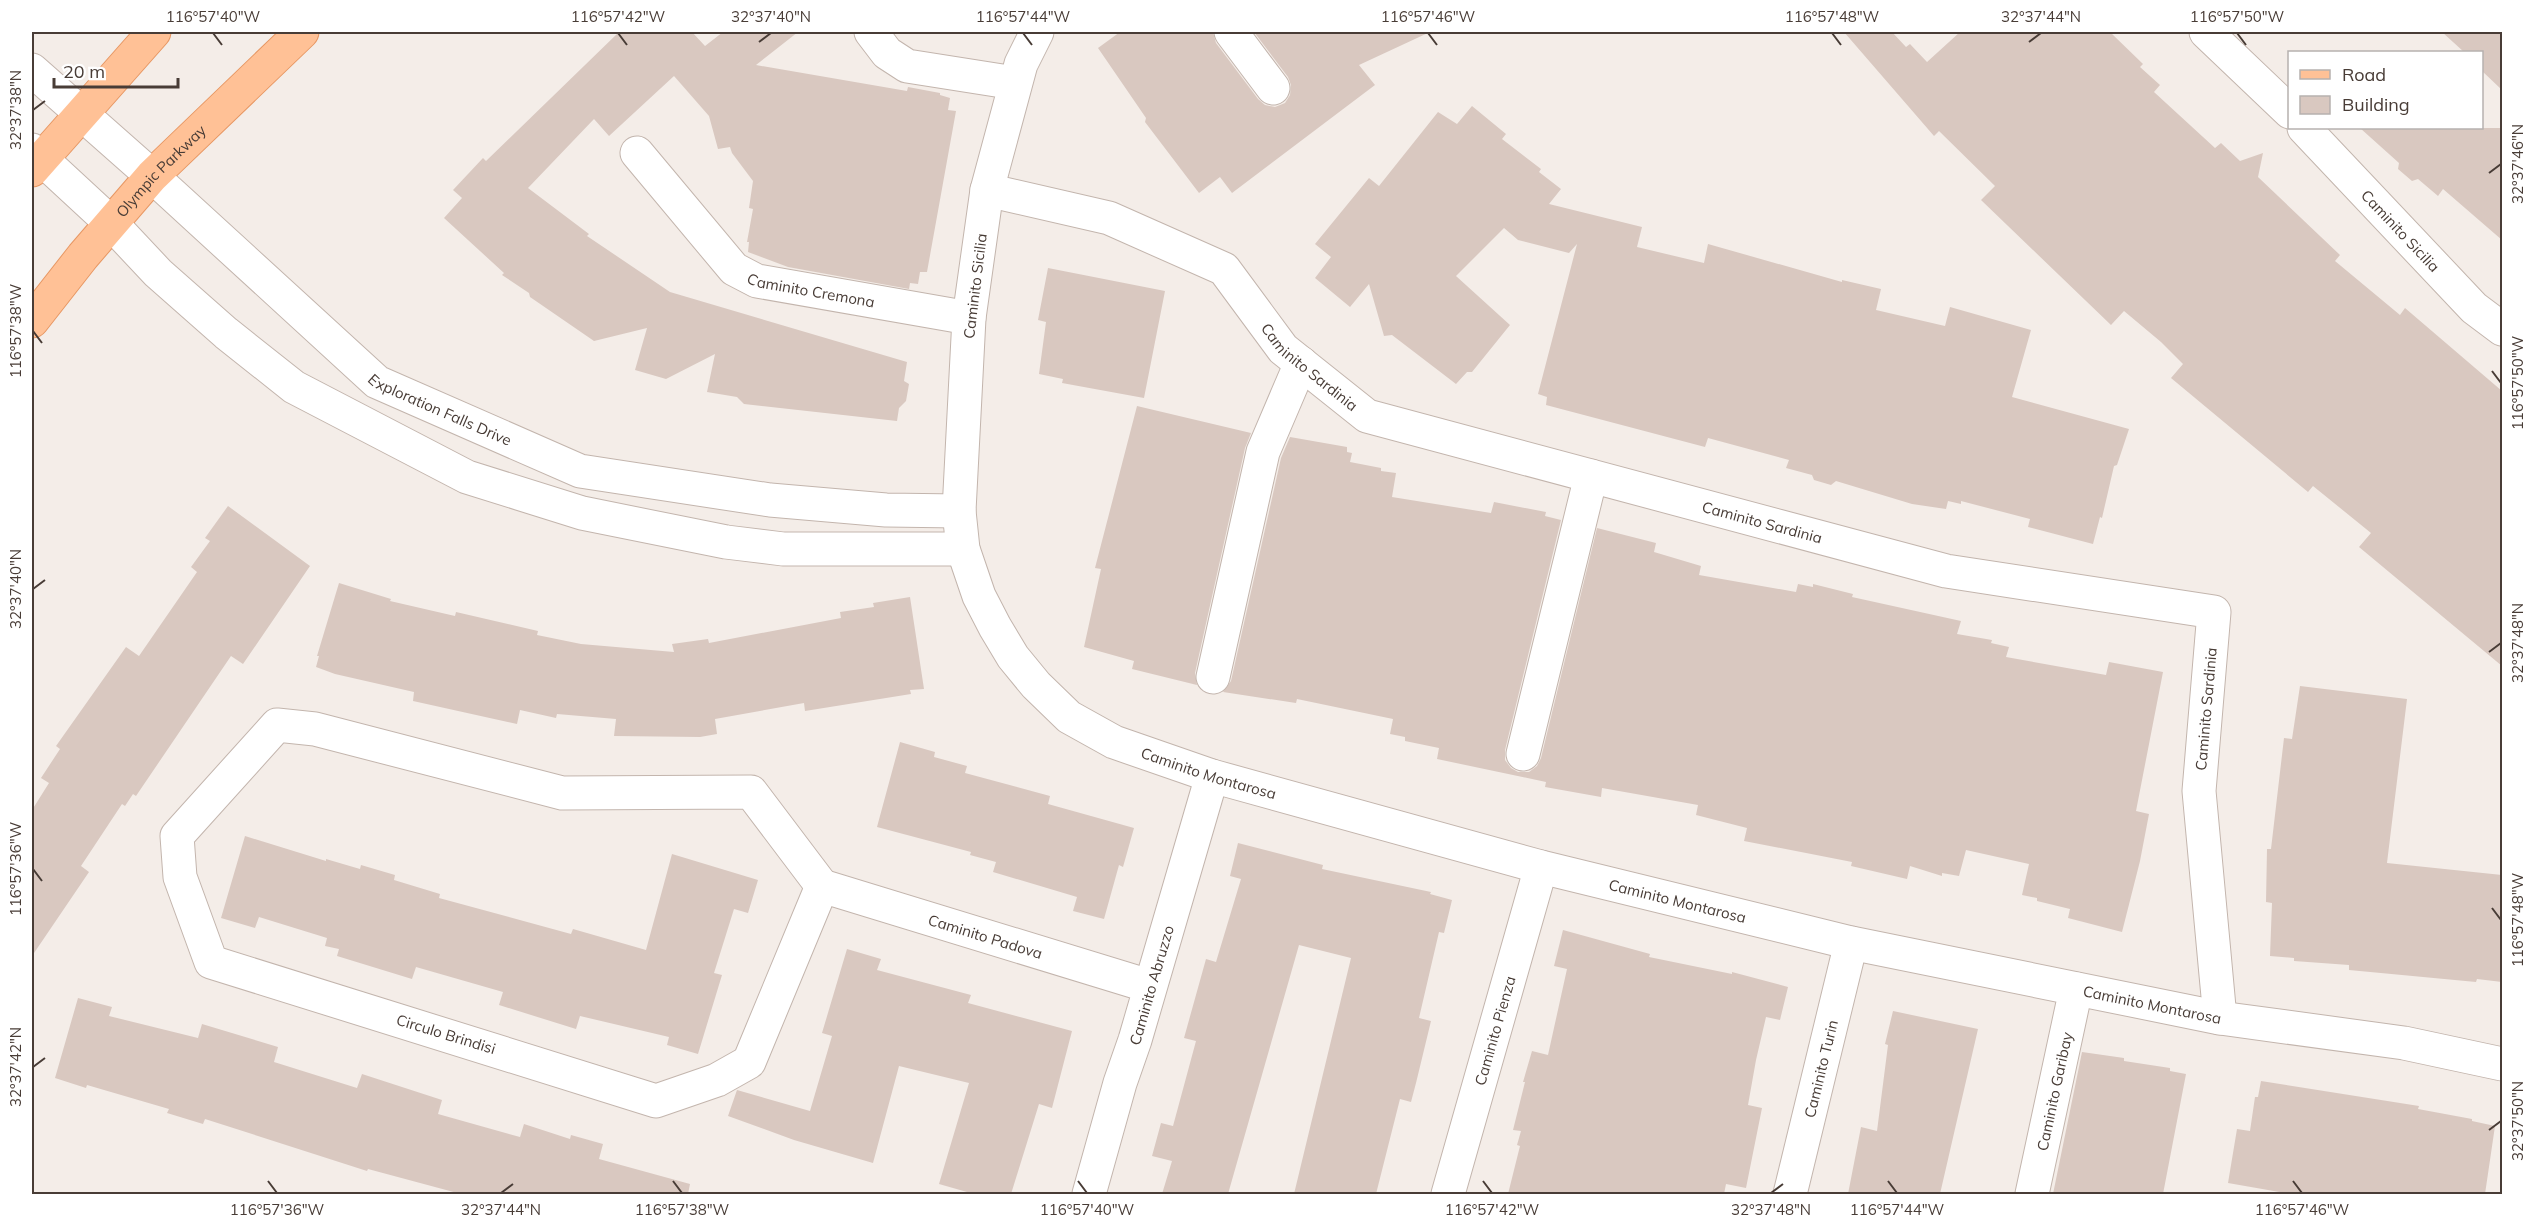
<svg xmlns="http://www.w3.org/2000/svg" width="2534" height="1226" viewBox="0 0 2534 1226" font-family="Mulish,sans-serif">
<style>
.building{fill:#d9c8c0}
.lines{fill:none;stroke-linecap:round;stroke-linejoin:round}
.minor-casing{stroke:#c3b5ad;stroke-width:35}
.major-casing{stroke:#e79763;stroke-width:35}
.minor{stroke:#fff;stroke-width:33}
.major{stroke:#ffc196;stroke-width:33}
.ticks{fill:none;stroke:#483c36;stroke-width:2}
.labels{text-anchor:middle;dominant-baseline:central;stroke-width:4.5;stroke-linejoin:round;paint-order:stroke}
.street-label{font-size:15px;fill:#483c36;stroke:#fff}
.neatline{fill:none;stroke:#483c36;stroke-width:2}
.ticks-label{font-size:15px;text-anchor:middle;fill:#483c36}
</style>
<rect width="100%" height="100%" fill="#f4ede8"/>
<!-- building -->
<path class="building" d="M619,32H692L705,46L723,32H798L756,65L907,91L908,87L940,93V95L950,98L948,110L956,111L927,272H920L918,284L910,283L909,289L788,267L748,252L749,242H747L753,209L749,208L753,181L732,153L730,147L718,149L709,116L674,76L609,136L594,119L528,188L589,234L587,236L670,292L907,362L904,381L909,384L906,401L899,408L897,421L744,404L737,397L707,392L715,354L666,379L635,370L647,328L594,341L530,297L529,293L502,275L504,273L444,218L462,198L453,190L483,158L486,161Z
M1120,32H1213L1216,43L1258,99L1265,105L1275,107L1285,103L1290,95L1291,85L1288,77L1254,32H1430L1359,65L1375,85L1232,193L1220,177L1199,193L1145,122L1146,118L1098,48Z
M1844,32H1892L1906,47L1910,44L1927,62L1960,32H2110L2143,64L2140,67L2160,85L2154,92L2215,148L2221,143L2240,161L2263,153L2258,177L2340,255L2335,261L2400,315L2405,308L2502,391V666L2359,547L2371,533L2313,486L2308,492L2171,378L2183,364L2161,342L2124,311L2111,325L1981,200L1995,186L1939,131L1934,136Z
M2442,32H2502V90L2481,70V52H2464Z
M1472,106L1506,134L1502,139L1541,169L1539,172L1561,189L1549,204L1642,227L1637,247L1704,263L1708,244L1842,282V280L1881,289L1876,310L1945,326L1950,307L2031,330L2012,397L2129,429L2117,465L2114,466L2102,518L2100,517L2093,544L2028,527L2030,519L1961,501V504L1948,501L1946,509L1912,504L1836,481L1831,485L1814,480L1812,475L1786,468L1789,460L1708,438L1705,447L1546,405L1547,397L1538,394L1577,244L1569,253L1518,240L1504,228L1456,276L1510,325L1472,372H1467L1456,384L1392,335L1384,336L1369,284L1350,307L1315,278L1331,257L1315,244L1369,178L1379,186L1438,112L1457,124Z
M2360,128H2502V240L2443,189L2438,196L2418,179L2412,181L2398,169L2399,163Z
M1048,268L1165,291L1144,398L1062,383L1063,379L1039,374L1046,322L1038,320Z
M1137,406L1251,433L1245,448L1195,673L1197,685L1132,669L1134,661L1084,647L1101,569L1095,568Z
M1290,437L1347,447V452L1352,453L1350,462L1381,468V471L1396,473L1392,497L1491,513L1494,502L1546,512L1545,516L1561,520L1505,750V760L1511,768L1518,772H1529L1537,766L1541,758L1597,528L1656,543L1654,552L1701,566L1699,575L1796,592L1798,584L1813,587V584L1853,594L1852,597L1961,621L1957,634L1992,640L1991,643L2009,647L2006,657L2106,675L2109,662L2163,672L2136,811L2149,814L2140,861L2122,932L2068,918L2070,909L2037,901V898L2022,895L2029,864L1966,850L1959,876L1942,873V876L1910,866L1907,879L1851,866L1852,862L1744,841L1747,828L1696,815L1698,805L1602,788L1601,797L1545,787L1546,782L1437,759L1439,748L1405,741V737L1390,734L1393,719L1297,699L1296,703L1223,692L1231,681L1281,458Z
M228,506L310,566L243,664L231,656L136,796L133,794L125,806L122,804L81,866L89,872L32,956V810L49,783L41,778L60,749L56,746L126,647L139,656L197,572L191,567L210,541L205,538Z
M339,583L391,599L390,601L455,616L456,612L538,631L537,635L581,644L674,652L672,644L708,639L709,643L841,618L840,612L874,607L873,603L910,597L924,689L910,690L911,694L805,711L804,703L715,719L717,734L700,737L614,736L616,719L557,714L556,718L520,710L517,724L413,701L414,692L335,674L316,667L319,656H317Z
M2300,686L2407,699L2387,863L2502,875V982L2477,979L2476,982L2349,970V965L2294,961V958L2270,956L2272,903L2266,902L2267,849H2271L2284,738L2292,739Z
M900,742L935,752L934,757L967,766L965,773L1050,796L1048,804L1134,828L1123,867L1119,865L1104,919L1073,911L1077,897L993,872L996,862L970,855L971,852L877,827Z
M245,836L326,861V859L360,869L361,865L395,875L394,880L440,894L439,898L571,934L573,929L646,950L672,854L758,880L748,913L734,909L714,973L722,975L698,1054L667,1045L669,1037L580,1016L576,1029L499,1005L503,992L416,967L412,979L337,956L339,949L325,946L327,938L259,917L255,928L221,918Z
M1238,843L1323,865L1322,869L1431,892L1430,894L1452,900L1444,933L1439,932L1419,1018L1431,1021L1416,1083L1411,1102L1400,1099L1376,1194H1294L1351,958L1299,945L1228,1194H1162L1172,1161L1152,1156L1161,1123L1173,1126L1196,1041L1184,1038L1206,959L1216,962L1241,879L1230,876Z
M1563,930L1650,954L1649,957L1732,974V972L1788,987L1780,1020L1766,1017L1756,1060L1748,1105L1762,1108L1746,1188L1726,1184L1724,1194H1508L1520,1146L1517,1145L1521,1131L1513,1130L1525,1082H1523L1532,1051L1548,1055L1567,969L1554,966Z
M847,949L881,959L877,970L971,995L968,1003L1072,1031L1052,1108L1039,1104L1011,1194H974L939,1184L969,1083L899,1066L873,1163L794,1140L728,1116L737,1090L810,1111L832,1036L822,1033Z
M78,998L112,1007L109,1016L198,1038L202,1024L278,1047L274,1062L357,1088L362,1074L442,1100L438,1114L520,1137L524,1124L570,1139L571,1135L603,1144L599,1159L690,1184L688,1194H461L368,1169L367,1171L205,1119L203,1124L167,1113L169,1109L87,1085L86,1088L55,1078Z
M1893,1011L1978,1029L1940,1194H1848L1861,1127L1877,1131L1888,1045L1885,1044Z
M2082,1052L2124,1058V1061L2170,1068V1071L2186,1074L2163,1194H2053Z
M2261,1081L2419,1106L2418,1109L2472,1119V1121L2495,1126L2485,1194H2291L2228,1183L2237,1129L2250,1131L2255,1097H2258Z"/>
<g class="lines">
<!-- minor casing -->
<g class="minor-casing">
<g id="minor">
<path d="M871,32L887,53L907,66L1015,83"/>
<path id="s1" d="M1037,32L1021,64L987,190L969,318L959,511L963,549L979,596L995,627L1013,657L1036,685L1069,717L1114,742L1212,776L1541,867L1851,943L2220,1018L2404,1043L2502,1064"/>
<path d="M1231,32L1273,88"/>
<path d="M2206,32L2290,112"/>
<path id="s2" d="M32,70L152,176L377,382L580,471L770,500L886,510L959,511"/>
<path id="s3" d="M2304,128L2474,308L2502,329"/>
<path d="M32,150L112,224L158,273L226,333L294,387L467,477L582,513L726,542L783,549H963"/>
<path id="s4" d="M637,153L734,269L757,281L969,318"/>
<path id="s5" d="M987,190L1109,218L1224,269L1283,349L1367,416L1946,571L2214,612L2199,791L2220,1018"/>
<path d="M1213,677L1263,452L1301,363"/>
<path d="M277,725L315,729L562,793L751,792L822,886L749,1062L717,1080L656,1101L211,962L180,877L177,836Z"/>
<path d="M1523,754L1591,476"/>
<path id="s6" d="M822,886L1149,986"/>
<path id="s7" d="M1089,1194L1120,1083L1135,1040L1212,776"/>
<path id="s8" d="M1448,1194L1541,867"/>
<path id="s9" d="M1790,1194L1851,943"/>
<path id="s10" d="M2032,1194L2076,989"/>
</g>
</g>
<!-- major casing -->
<g class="major-casing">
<g id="major">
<path d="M32,170L154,32"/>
<path id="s11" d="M32,321L83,256L152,176L302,32"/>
</g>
</g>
<!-- minor -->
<use href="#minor" class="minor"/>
<!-- major -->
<use href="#major" class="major"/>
</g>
<!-- ticks -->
<path class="ticks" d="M213,33L222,45M618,33L627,45M1023,33L1032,45M1428,33L1437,45M1832,33L1841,45M2237,33L2246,45M759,42L771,33M2029,42L2041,33M33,110L45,101M2489,173L2501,164M33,331L42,343M2492,371L2501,383M33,589L45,580M2489,652L2501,643M33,869L42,881M2492,908L2501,920M33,1067L45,1058M2489,1130L2501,1121M268,1181L277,1193M673,1181L682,1193M1078,1181L1087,1193M1483,1181L1492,1193M1888,1181L1897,1193M2293,1181L2302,1193M501,1193L513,1184M1771,1193L1783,1184"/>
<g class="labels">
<!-- street labels -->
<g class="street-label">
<text stroke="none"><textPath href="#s11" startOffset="198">Olympic Parkway</textPath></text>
<text stroke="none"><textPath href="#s3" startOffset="141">Caminito Sicilia</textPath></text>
<text transform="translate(975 286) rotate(-83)">Caminito Sicilia</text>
<text stroke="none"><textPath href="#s4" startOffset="232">Caminito Cremona</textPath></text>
<text stroke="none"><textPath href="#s5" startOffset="382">Caminito Sardinia</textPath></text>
<text stroke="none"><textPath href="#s2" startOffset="534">Exploration Falls Drive</textPath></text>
<text stroke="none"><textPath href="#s5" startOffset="867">Caminito Sardinia</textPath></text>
<text transform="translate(2206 709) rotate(-85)">Caminito Sardinia</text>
<text stroke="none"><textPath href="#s1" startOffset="880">Caminito Montarosa</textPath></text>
<text stroke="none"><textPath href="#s1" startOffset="1366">Caminito Montarosa</textPath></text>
<text stroke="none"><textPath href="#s6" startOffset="171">Caminito Padova</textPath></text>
<text stroke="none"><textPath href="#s7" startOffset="218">Caminito Abruzzo</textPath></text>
<text stroke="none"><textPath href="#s1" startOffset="1852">Caminito Montarosa</textPath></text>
<text stroke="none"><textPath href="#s8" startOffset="170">Caminito Pienza</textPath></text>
<text transform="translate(446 1034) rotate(17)">Circulo Brindisi</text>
<text stroke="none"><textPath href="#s9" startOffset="129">Caminito Turin</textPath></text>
<text stroke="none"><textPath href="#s10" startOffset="105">Caminito Garibay</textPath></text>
</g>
</g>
<!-- border -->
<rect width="2534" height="1226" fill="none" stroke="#ffffff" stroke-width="66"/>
<!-- legend -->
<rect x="2288" y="51" width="195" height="78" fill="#ffffff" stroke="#b6b1af" stroke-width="1.5"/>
<rect x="2300" y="70" width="30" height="9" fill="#ffc196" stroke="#b6b1af" stroke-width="1.5"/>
<text x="2342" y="81" font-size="18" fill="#483c36">Road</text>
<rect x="2300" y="96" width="30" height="18" fill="#d9c8c0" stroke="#b6b1af" stroke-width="1.5"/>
<text x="2342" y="111" font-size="18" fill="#483c36">Building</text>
<!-- scale -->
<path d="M54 78v9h124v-9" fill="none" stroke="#483c36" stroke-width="3"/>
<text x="63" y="78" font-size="18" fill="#483c36" stroke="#ffffff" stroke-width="4.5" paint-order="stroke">20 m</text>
<rect x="33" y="33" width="2468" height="1160" class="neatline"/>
<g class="ticks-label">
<text x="213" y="22">116°57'40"W</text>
<text x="618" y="22">116°57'42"W</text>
<text x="771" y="22">32°37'40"N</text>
<text x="1023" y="22">116°57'44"W</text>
<text x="1428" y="22">116°57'46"W</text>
<text x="1832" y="22">116°57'48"W</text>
<text x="2041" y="22">32°37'44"N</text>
<text x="2237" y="22">116°57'50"W</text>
<text transform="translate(16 110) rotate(-90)" y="5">32°37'38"N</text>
<text transform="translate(2518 164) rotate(-90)" y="5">32°37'46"N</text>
<text transform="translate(16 331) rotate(-90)" y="5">116°57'38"W</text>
<text transform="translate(2518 383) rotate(-90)" y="5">116°57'50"W</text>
<text transform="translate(16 589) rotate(-90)" y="5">32°37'40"N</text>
<text transform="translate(2518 643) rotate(-90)" y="5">32°37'48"N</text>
<text transform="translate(16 869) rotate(-90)" y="5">116°57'36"W</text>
<text transform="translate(2518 920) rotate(-90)" y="5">116°57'48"W</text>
<text transform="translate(16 1067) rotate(-90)" y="5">32°37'42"N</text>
<text transform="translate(2518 1121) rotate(-90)" y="5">32°37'50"N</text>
<text x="277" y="1215">116°57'36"W</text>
<text x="501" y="1215">32°37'44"N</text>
<text x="682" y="1215">116°57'38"W</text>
<text x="1087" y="1215">116°57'40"W</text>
<text x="1492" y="1215">116°57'42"W</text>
<text x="1771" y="1215">32°37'48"N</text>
<text x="1897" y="1215">116°57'44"W</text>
<text x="2302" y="1215">116°57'46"W</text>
</g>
</svg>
